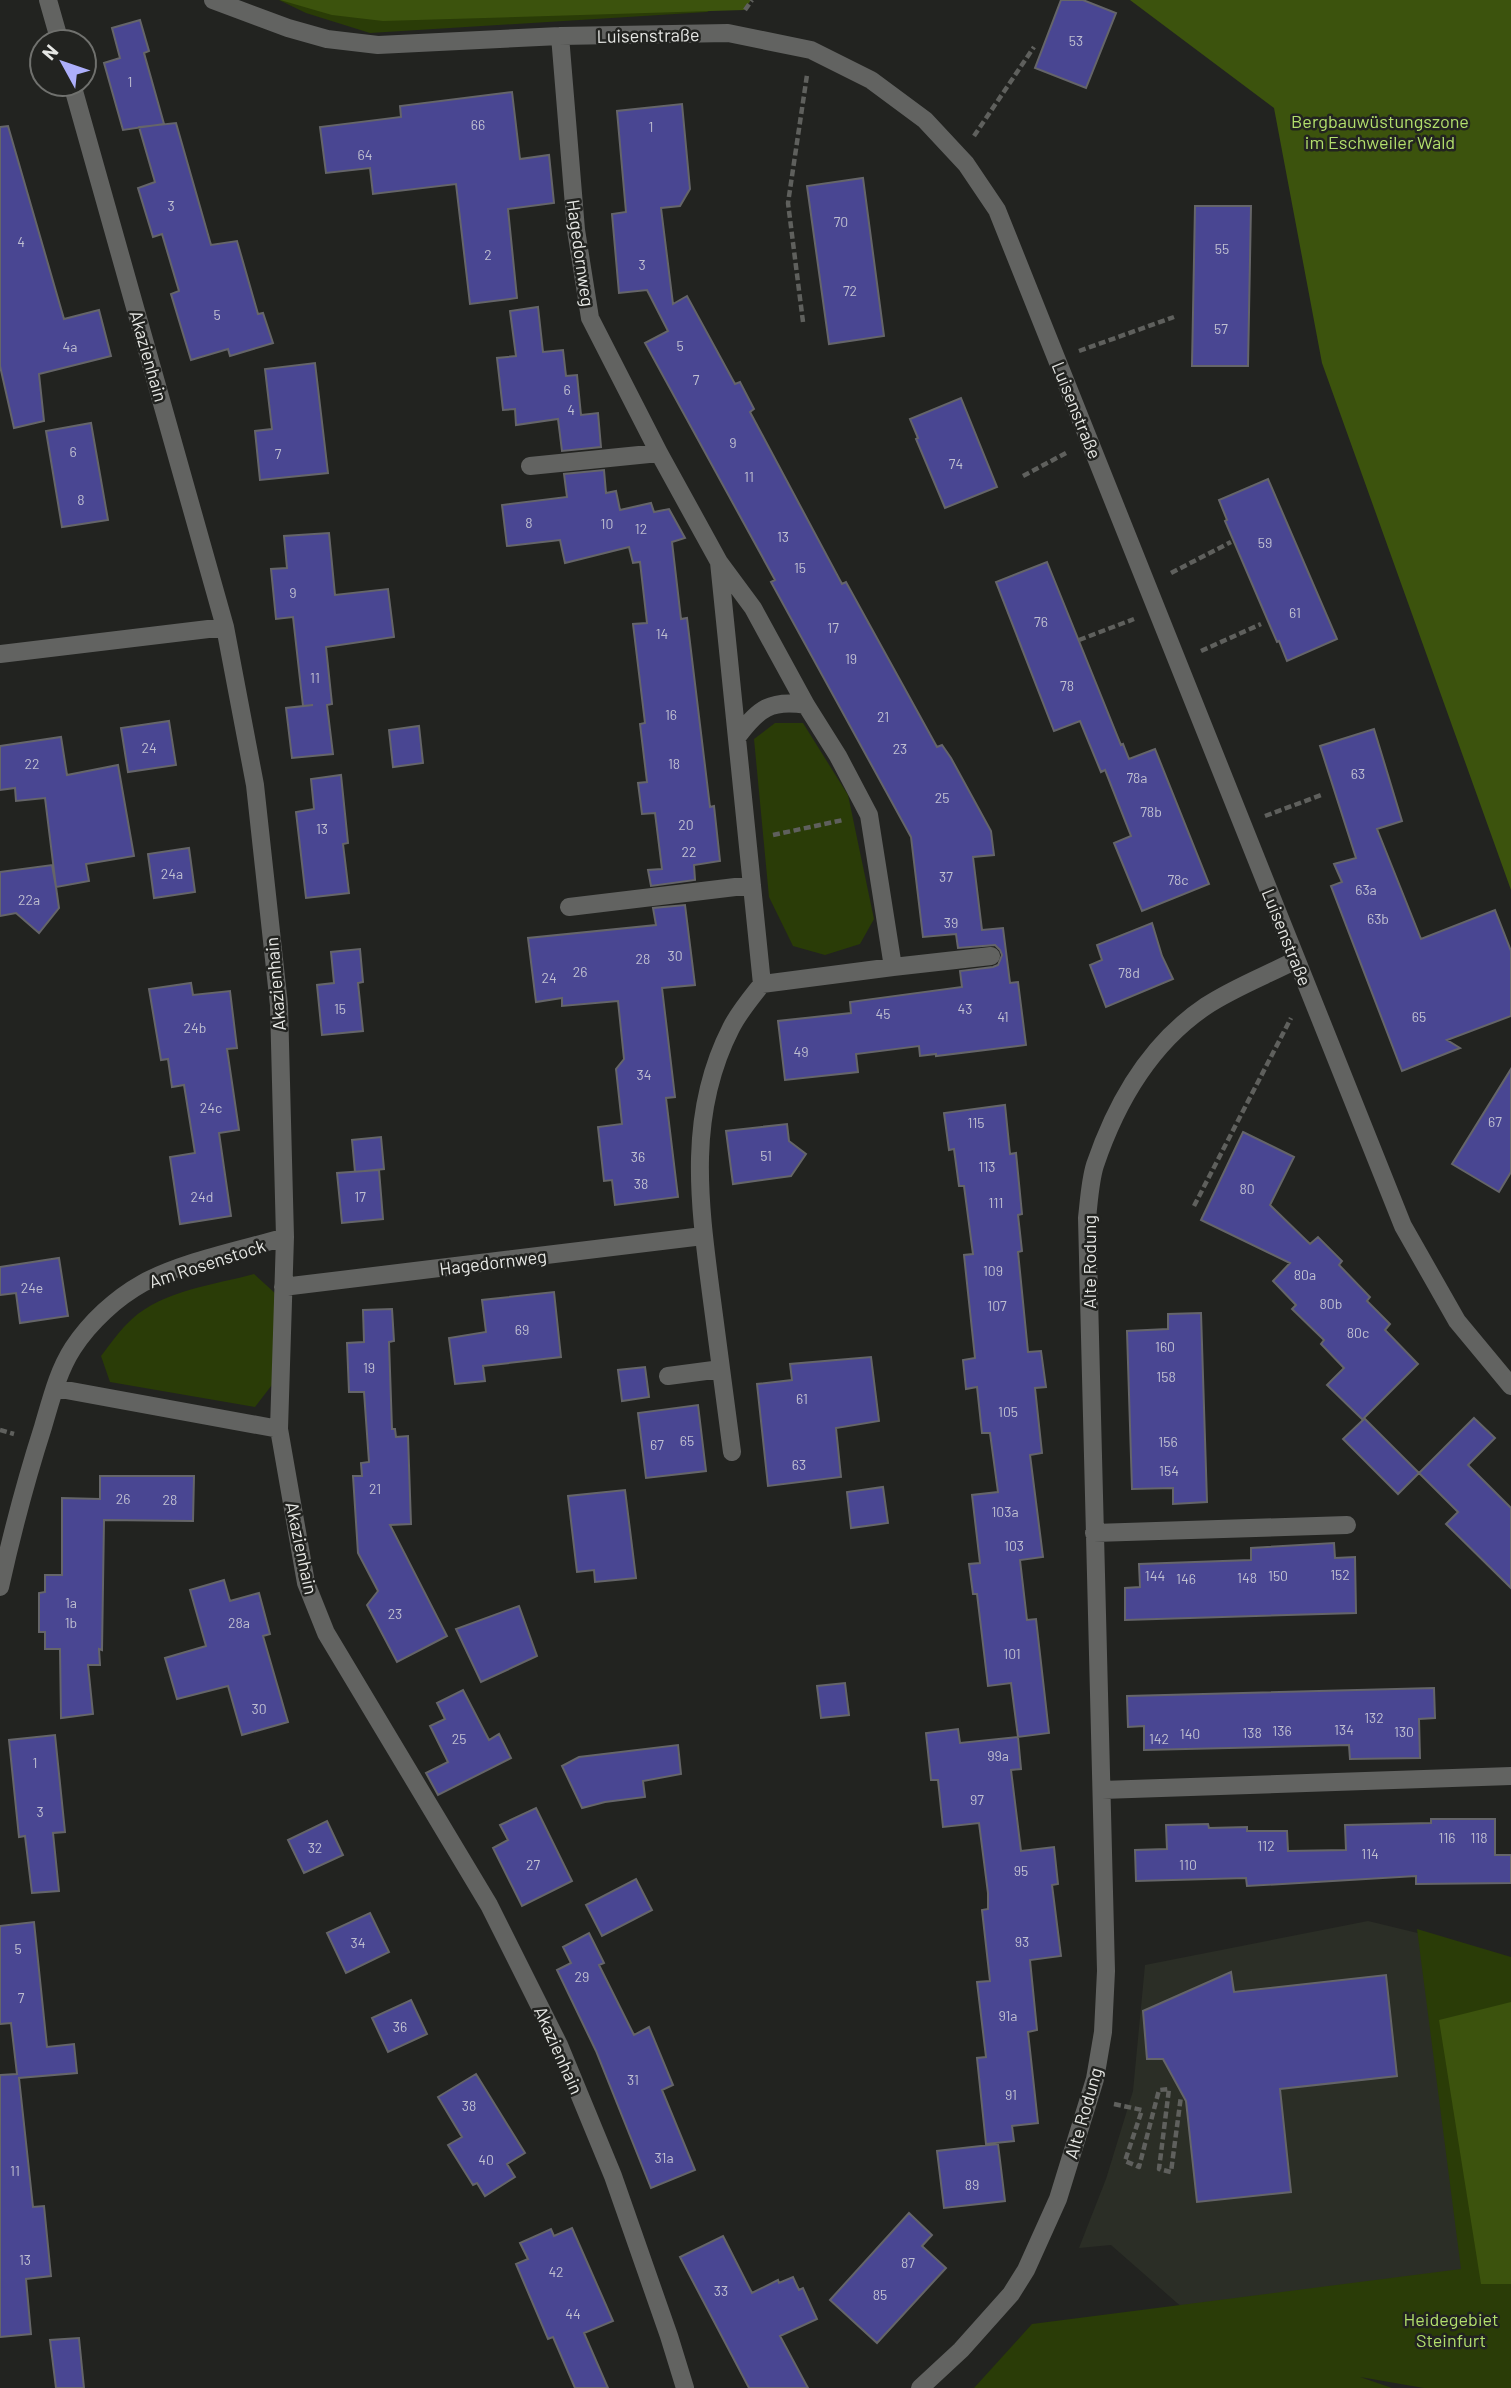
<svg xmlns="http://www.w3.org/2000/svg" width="1511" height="2388" viewBox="0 0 1511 2388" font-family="Barlow,sans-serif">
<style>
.built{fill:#2b2e26}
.green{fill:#2a3c07}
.forest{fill:#3c530d}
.building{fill:#494692;stroke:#656569;stroke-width:2}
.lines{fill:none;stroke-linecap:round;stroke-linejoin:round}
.path{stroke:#5f605d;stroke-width:4.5;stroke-dasharray:7 3.5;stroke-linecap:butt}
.street{stroke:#626361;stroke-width:18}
.labels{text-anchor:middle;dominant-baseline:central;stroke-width:5;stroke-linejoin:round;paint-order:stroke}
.number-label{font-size:14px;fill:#bfbfd0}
.street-label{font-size:18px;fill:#e6e7e4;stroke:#222320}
.park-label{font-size:18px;fill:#b2df6c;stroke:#222320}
</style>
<rect width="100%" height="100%" fill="#222320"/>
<!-- built -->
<path class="built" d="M1368,1921L1430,1936L1481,2284L1209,2331L1111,2245L1079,2248L1106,2179L1133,2091L1145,1965Z"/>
<!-- green -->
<path class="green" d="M279,0H726L707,12L370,33L306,13Z
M775,723H803L848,795L874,919L860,944L825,955L793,946L769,897L754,739Z
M254,1274L276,1294L275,1381L255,1407L110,1382L101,1356C111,1343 120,1330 132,1319C164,1290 214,1285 254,1274Z
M1417,1929L1511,1957V2388H1424L1360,2377L1392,2388H974L1032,2324L1461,2269Z"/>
<!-- forest -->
<path class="forest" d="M280,0H751L744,10L383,21L332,15Z
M1130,0H1511V890L1322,363L1274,108Z
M1511,2002V2284H1481L1439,2020Z"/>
<!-- building -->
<path class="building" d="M1061,0H1083L1116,13L1086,88L1035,68Z
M140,20L149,51L144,53L164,124L123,130L104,63L120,58L112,28Z
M512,92L520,159L549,155L554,203L508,209L517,298L470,304L456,184L373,194L370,168L326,173L320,127L401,117L400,106Z
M682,104L690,189L680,206L661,208L673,304L687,296L735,384L740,382L754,409L750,412L842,584L846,582L937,747L942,745L951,758L991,831L994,855L973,857L982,930L1003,928L1010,983L1018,982L1026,1045L936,1056V1054L920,1056L919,1046L856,1054L858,1072L785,1080L778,1021L851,1013L850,1002L962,987L960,971L993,967L998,965L1002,955L1000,950L995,945L958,948L956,934L923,937L911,837L771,582L775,580L645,343L668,331L647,290L619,293L612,214L626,212L617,111Z
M176,123L211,245L237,241L258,314L263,313L273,343L230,356L228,349L191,360L171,294L179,291L162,234L153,237L138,188L155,182L139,127Z
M8,126L64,319L99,310L111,356L39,374L44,421L14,428L0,366V127Z
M863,178L884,336L829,344L807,186Z
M1195,206H1251L1248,366H1192Z
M538,307L543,352L563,350L566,376L577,375L581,415L598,413L601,447L562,451L558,419L516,425L515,409L503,410L497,358L516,356L510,311Z
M315,363L328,473L260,480L255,431L272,429L265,369Z
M961,398L997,487L945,508L916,439L918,438L910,419Z
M91,423L108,520L62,527L46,431Z
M604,470L606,493L616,491L620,510L651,503L654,512L669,509L685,538L672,542L681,619L687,618L710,807L714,806L720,861L694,865L695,880L651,886L648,870L662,869L655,813L642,814L638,783L647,782L640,724L645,723L633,624L647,623L640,562L633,563L629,547L565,563L560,540L507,546L502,505L567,497L564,474Z
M1268,479L1337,639L1287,661L1279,641L1277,642L1225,521L1227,520L1219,500Z
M329,533L335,595L388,589L394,637L326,647L332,704L327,705L333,754L292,758L286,708L313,705L303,706L293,617L276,619L271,569L287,568L284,536Z
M1047,562L1121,745L1123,744L1129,759L1155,749L1209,884L1142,911L1114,843L1131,836L1105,770L1101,772L1080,721L1054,731L996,582Z
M169,721L176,765L128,772L121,728Z
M419,726L423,763L393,767L389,730Z
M1374,729L1402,821L1377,829L1421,939L1495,910L1511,951V1016L1447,1040L1460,1048L1402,1071L1331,886L1342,882L1334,864L1356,858L1320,746Z
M61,737L67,775L118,765L134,856L86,864L89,881L56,887L59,908L39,933L16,913L0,916V872L52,865L56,887L45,798L16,801L15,788L0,790V746Z
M341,775L348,843L343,844L349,893L306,898L296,812L314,809L311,779Z
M189,848L195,892L154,898L148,854Z
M685,905L695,985L662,988L675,1097L666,1098L678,1197L615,1205L612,1180L604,1181L598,1127L622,1124L616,1069L624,1059L618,1001L562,1006V998L536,1002L528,938L656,925L653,908Z
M1152,923L1162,956L1173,979L1106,1007L1090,965L1102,960L1097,945Z
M360,949L363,982L358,983L363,1031L322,1035L317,985L334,983L331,952Z
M191,983L193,995L230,991L237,1048L227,1049L239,1130L219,1133L231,1216L180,1224L170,1157L195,1153L184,1085L172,1087L168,1059L161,1060L149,989Z
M1511,1069V1172L1499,1192L1452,1164Z
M1005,1105L1010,1154L1016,1153L1022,1214L1018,1215L1022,1251L1018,1252L1028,1352L1041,1351L1046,1387L1035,1388L1042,1453L1030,1455L1043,1557L1020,1560L1027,1620L1036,1619L1049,1733L1018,1737L1011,1683L988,1686L977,1594H973L969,1564L980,1563L972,1495L998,1492L990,1433H982L977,1387L966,1389L963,1360L975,1358L964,1255L973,1254L964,1186H959L954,1149L949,1150L944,1113Z
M787,1124L789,1141L806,1154L791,1176L733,1184L726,1131Z
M1243,1132L1294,1157L1270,1205L1310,1244L1318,1237L1342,1261L1339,1265L1370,1297L1367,1301L1390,1324L1385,1330L1418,1364L1364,1418L1419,1473L1398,1494L1343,1439L1363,1420L1327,1385L1344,1368L1321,1344L1324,1340L1292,1309L1296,1305L1273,1281L1290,1263L1201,1220Z
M381,1137L384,1169L355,1172L352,1140Z
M379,1170L383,1219L342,1223L337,1173Z
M59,1258L68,1316L20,1323L16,1293L0,1295V1267Z
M554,1292L561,1357L483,1366L485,1381L455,1384L449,1338L486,1332L482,1300Z
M392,1309L394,1341L389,1342L392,1429H395L396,1437L408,1436L411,1524L390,1525L447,1636L397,1662L367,1605L378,1591L358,1553L353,1476H362L361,1463L369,1462L364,1392H349L347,1343L364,1342L363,1310Z
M1201,1313L1207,1502L1173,1504V1488L1132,1489L1127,1331L1168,1329V1314Z
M871,1357L879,1421L836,1428L841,1477L768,1486L757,1384L792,1380L790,1364Z
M645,1367L649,1397L622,1401L618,1370Z
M698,1405L706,1471L646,1478L638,1413Z
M1474,1418L1495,1438L1468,1465L1511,1508V1588L1446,1524L1458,1512L1419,1473Z
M100,1476H194L193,1521L104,1520L102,1650L99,1649L100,1665H88L93,1714L61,1718L60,1649H45V1632H39V1593L45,1592V1575H62V1498L100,1499Z
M883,1487L888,1523L851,1528L847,1492Z
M625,1490L636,1578L595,1582L594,1570L577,1572L568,1496Z
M1334,1543L1335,1558L1355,1557L1356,1613L1125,1620V1588L1140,1587L1139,1564L1251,1560V1548Z
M224,1580L230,1601L259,1593L270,1634L263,1636L288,1722L242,1735L228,1686L177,1699L165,1658L206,1646L190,1590Z
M519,1606L537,1656L481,1682L456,1629Z
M845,1683L849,1715L821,1718L817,1686Z
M1434,1688L1435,1718L1419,1719L1420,1758L1350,1759L1349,1745L1144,1750V1726L1128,1727L1127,1696Z
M463,1690L489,1740L499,1734L511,1758L438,1795L426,1773L448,1762L430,1726L445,1719L437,1703Z
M958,1729L960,1743L1018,1737L1021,1769L1011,1770L1021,1851L1054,1847L1058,1884L1052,1885L1061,1956L1030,1960L1037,2030L1028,2032L1038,2123L1012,2126L1014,2141L986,2144L977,2058L986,2057L977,1982L990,1981L982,1910L988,1909V1893L979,1823L943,1827L938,1780H931L926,1733Z
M55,1735L65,1832L53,1833L59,1891L32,1893L25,1836L19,1837L9,1740Z
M678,1745L681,1774L643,1781L645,1797L605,1802L582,1808L562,1766L579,1757Z
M536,1808L572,1881L522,1906L493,1848L508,1840L500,1825Z
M1431,1819H1495V1855H1511V1883L1416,1884V1876L1247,1886L1246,1878L1136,1881L1135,1850L1167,1849L1166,1825L1208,1824L1209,1828L1247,1827V1831H1287L1288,1851L1346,1850L1345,1825L1431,1823Z
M327,1821L343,1855L304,1873L288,1840Z
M636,1879L652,1910L602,1936L586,1905Z
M370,1913L389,1952L346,1973L327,1933Z
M34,1922L47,2047L74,2044L77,2073L19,2078L33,2207L44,2206L51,2276L26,2279L31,2334L0,2337V2075L17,2074L11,2023L0,2024V1926Z
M589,1933L604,1963L599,1965L634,2035L649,2027L673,2085L662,2090L695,2170L651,2188L596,2051L557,1970L571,1963L563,1947Z
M1231,1972L1234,1992L1386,1975L1397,2076L1280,2089L1291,2192L1197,2202L1186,2101L1163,2059H1147L1143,2011Z
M411,2000L427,2034L388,2052L372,2018Z
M476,2074L525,2153L507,2164L515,2177L485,2196L477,2183L473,2185L448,2145L462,2137L438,2097Z
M998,2144L1005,2201L944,2208L937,2151Z
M909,2213L932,2235L922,2246L946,2268L877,2343L830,2300Z
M572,2228L613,2321L584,2333L608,2388H575L553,2337L548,2339L516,2264L528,2259L520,2243L551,2229L554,2236Z
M723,2236L752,2293L778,2280L779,2283L793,2277L799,2290L803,2288L817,2319L780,2336L808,2388H749L680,2257Z
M79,2338L84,2388H56L50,2340Z"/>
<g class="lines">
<!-- path -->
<path class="path" d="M745,10L752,0
M974,136L1034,47
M803,322L788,203L807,75
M1079,351L1174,317
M1023,476L1066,453
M1171,573L1231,542
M1079,640L1134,619
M1201,651L1261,624
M1265,816L1324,794
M773,835L843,820
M1194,1206L1291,1018
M0,1430L14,1434
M1114,2104L1142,2110L1125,2161L1139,2167L1159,2090L1169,2089L1159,2169L1171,2172L1181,2096"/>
<!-- street -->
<path class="street" d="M48,0L60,42
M213,0L288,28L327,39L378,45L560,36L728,33L811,50L871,80L925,120L966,164L997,210L1403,1226L1457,1321L1511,1386
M560,36L576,230L590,318L659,453L719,562
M72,84L225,627L255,785L279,1005L285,1237L279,1429L306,1583L326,1633L489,1905L559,2045L613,2176L669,2336L685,2388
M530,466L659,453
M719,562L753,608L806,705L838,756L869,815L893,967L762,984Z
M0,654L225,627
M738,736C758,709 771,699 806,705
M569,907L752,885
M893,967L991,956
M283,1287L703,1236
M668,1376L721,1369
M55,1388L279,1429
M732,1452C725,1399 718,1346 711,1293C699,1201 687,1114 731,1028C739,1012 751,998 762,984
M1094,1533L1347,1525
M0,1587C12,1533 26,1480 43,1427C51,1400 58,1371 73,1348C90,1322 116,1298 143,1283C184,1261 239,1251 285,1237
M1102,1790L1511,1776
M920,2388L961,2350L1011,2294L1026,2270L1058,2199L1095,2079L1103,2032L1106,1971L1087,1218C1089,1201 1090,1181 1095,1165C1116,1103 1151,1043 1206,1006C1233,988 1267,975 1296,960"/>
</g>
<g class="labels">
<!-- number labels -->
<g class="number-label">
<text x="1076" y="40">53</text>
<text x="130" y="81">1</text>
<text x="478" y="124">66</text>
<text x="651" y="126">1</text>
<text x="365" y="154">64</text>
<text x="171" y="205">3</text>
<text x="841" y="221">70</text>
<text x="21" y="241">4</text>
<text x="1222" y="248">55</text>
<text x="488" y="254">2</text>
<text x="642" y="264">3</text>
<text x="850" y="290">72</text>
<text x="217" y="314">5</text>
<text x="1221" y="328">57</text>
<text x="680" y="345">5</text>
<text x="70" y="346">4a</text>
<text x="696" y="379">7</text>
<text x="567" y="389">6</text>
<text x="571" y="409">4</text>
<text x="733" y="442">9</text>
<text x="73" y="451">6</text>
<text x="278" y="453">7</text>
<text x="956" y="463">74</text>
<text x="749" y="476">11</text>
<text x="81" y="499">8</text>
<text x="529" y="522">8</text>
<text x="607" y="523">10</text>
<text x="641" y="528">12</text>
<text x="783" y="536">13</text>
<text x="1265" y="542">59</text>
<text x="800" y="567">15</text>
<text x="293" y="592">9</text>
<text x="1295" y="612">61</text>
<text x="1041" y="621">76</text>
<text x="833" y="627">17</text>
<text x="662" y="633">14</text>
<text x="851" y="658">19</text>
<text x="315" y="677">11</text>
<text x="1067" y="685">78</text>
<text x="671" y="714">16</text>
<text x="883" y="716">21</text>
<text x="149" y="747">24</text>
<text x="900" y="748">23</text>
<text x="32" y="763">22</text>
<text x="674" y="763">18</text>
<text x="1358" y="773">63</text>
<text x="1137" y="777">78a</text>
<text x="942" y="797">25</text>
<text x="1151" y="811">78b</text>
<text x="686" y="824">20</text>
<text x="322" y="828">13</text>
<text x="689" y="851">22</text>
<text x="172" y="873">24a</text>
<text x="946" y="876">37</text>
<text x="1178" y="879">78c</text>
<text x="1366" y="889">63a</text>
<text x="29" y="899">22a</text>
<text x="1378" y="918">63b</text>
<text x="951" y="922">39</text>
<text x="675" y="955">30</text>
<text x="643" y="958">28</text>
<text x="580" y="971">26</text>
<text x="1129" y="972">78d</text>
<text x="549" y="977">24</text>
<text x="340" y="1008">15</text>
<text x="965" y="1008">43</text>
<text x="883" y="1013">45</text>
<text x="1003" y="1016">41</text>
<text x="1419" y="1016">65</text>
<text x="195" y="1027">24b</text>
<text x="801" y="1051">49</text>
<text x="644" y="1074">34</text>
<text x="211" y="1107">24c</text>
<text x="1495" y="1121">67</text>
<text x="976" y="1122">115</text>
<text x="766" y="1155">51</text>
<text x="638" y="1156">36</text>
<text x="987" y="1166">113</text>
<text x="641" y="1183">38</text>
<text x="1247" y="1188">80</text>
<text x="202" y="1196">24d</text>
<text x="360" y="1196">17</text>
<text x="996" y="1202">111</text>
<text x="993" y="1270">109</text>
<text x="1305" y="1274">80a</text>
<text x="32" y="1287">24e</text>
<text x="1331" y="1303">80b</text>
<text x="997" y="1305">107</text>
<text x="522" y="1329">69</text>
<text x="1358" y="1332">80c</text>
<text x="1165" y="1346">160</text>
<text x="369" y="1367">19</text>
<text x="1166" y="1376">158</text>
<text x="802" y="1398">61</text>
<text x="1008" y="1411">105</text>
<text x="687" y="1440">65</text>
<text x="1168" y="1441">156</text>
<text x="657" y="1444">67</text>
<text x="799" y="1464">63</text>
<text x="1169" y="1470">154</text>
<text x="375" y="1488">21</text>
<text x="123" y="1498">26</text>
<text x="170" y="1499">28</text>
<text x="1005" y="1511">103a</text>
<text x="1014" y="1545">103</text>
<text x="1340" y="1574">152</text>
<text x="1155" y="1575">144</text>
<text x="1278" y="1575">150</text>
<text x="1247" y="1577">148</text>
<text x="1186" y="1578">146</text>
<text x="71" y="1602">1a</text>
<text x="395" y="1613">23</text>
<text x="71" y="1622">1b</text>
<text x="239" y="1622">28a</text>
<text x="1012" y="1653">101</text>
<text x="259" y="1708">30</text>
<text x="1374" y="1717">132</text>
<text x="1344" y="1729">134</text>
<text x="1282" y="1730">136</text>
<text x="1404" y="1731">130</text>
<text x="1252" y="1732">138</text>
<text x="1190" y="1733">140</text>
<text x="459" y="1738">25</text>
<text x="1159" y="1738">142</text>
<text x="998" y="1755">99a</text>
<text x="35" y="1762">1</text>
<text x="977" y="1799">97</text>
<text x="40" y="1811">3</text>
<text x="1447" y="1837">116</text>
<text x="1479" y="1837">118</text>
<text x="1266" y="1845">112</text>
<text x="315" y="1847">32</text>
<text x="1370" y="1853">114</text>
<text x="533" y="1864">27</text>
<text x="1188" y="1864">110</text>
<text x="1021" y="1870">95</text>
<text x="1022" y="1941">93</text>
<text x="358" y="1942">34</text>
<text x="18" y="1948">5</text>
<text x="582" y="1976">29</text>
<text x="21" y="1997">7</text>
<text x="1008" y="2015">91a</text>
<text x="400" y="2026">36</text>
<text x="633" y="2079">31</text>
<text x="1011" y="2094">91</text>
<text x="469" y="2105">38</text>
<text x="664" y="2157">31a</text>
<text x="486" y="2159">40</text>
<text x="15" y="2170">11</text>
<text x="972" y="2184">89</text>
<text x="25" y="2259">13</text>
<text x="908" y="2262">87</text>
<text x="556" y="2271">42</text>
<text x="721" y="2290">33</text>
<text x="880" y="2294">85</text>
<text x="573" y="2313">44</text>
</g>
<!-- street labels -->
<g class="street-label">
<text transform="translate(648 35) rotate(-1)">Luisenstraße</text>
<text transform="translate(581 253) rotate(82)">Hagedornweg</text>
<text transform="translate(149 356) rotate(74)">Akazienhain</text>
<text transform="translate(1077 410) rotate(68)">Luisenstraße</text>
<text transform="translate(1287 937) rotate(68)">Luisenstraße</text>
<text transform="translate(275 984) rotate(-95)">Akazienhain</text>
<text transform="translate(493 1262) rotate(-7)">Hagedornweg</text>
<text transform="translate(1089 1262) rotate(-90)">Alte Rodung</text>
<text transform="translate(207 1263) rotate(-18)">Am Rosenstock</text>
<text transform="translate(302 1548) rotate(78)">Akazienhain</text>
<text transform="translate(559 2050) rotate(66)">Akazienhain</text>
<text transform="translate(1083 2113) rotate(-74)">Alte Rodung</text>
</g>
<!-- park labels -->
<g class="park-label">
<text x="1380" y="121">Bergbauwüstungszone<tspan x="1380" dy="21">im Eschweiler Wald</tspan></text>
<text x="1451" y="2319">Heidegebiet<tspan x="1451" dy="21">Steinfurt</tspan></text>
</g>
</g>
<!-- north arrow -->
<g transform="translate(63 63) rotate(310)"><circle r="33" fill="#222320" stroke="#70716e" stroke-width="2"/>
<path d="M0-5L12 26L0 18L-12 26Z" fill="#adaffb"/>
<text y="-10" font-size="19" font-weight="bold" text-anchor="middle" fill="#e6e7e4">N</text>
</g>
</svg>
